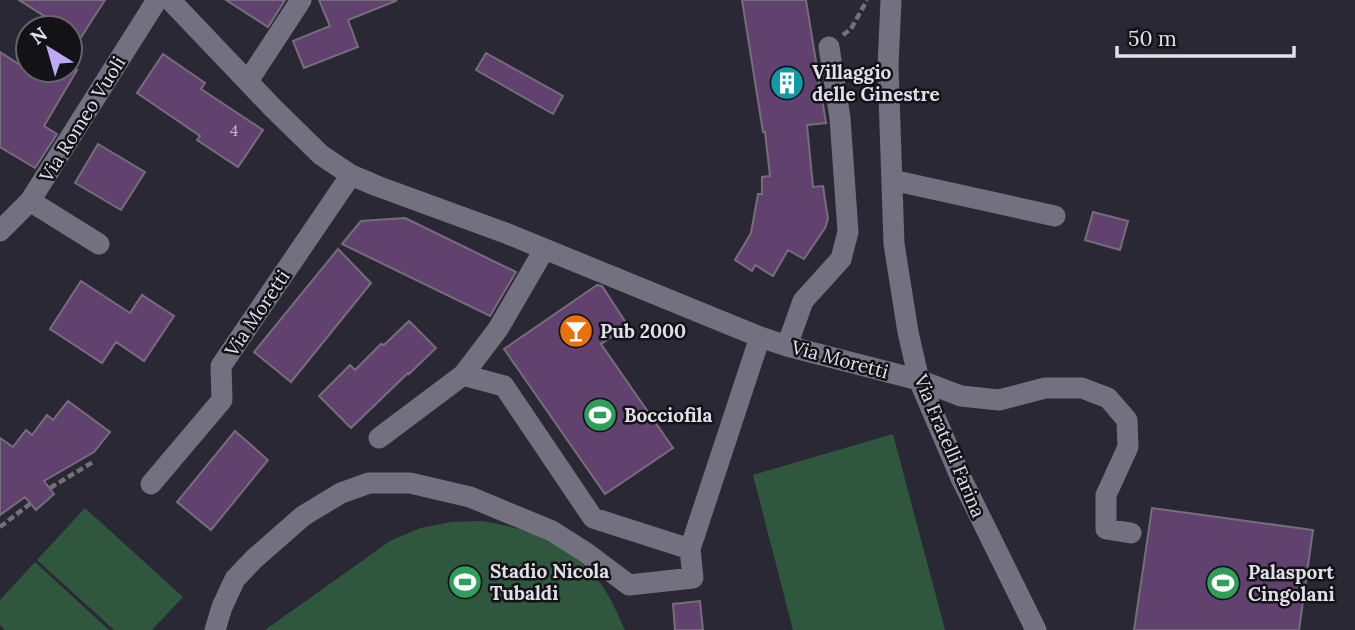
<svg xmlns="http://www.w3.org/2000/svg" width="1355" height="630" viewBox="0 0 1355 630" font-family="Lora,serif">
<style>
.green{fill:#2e573e}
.building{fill:#61426e;stroke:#766d7a;stroke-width:2}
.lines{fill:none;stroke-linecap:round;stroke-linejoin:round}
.path{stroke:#73707b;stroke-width:4.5;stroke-dasharray:7 3.5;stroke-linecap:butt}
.minor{stroke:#73707f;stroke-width:21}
.labels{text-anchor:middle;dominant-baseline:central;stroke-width:5;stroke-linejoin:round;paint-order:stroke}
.number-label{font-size:16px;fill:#c2b8ca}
.poi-label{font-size:19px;font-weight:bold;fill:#e2e0e9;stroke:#131217;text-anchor:start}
.street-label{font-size:19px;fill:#e2e0e9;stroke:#131217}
</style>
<rect width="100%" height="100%" fill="#2b2835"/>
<!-- green -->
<path class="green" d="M893,434L945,630H793L753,475Z
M85,508L183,597L152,630H114L37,560Z
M480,521C520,526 563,542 592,573C607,589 616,610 625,630H265L390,541L420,528L452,522Z
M35,562L109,630H5L0,625V600Z"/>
<!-- building -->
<path class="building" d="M19,0H105L80,39L70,33V28H63Z
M226,0H285L268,27Z
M319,0H395L396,1L348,20L358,47L304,68L293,41L330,26Z
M742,0H806L826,123L807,125L813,187L823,186L828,219L825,228L804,259L788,250L773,276L755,265L752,271L735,260L751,233L758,194H762V177L770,176L765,132H763Z
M0,52L28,70H77L44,126L57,134L35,168L0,147Z
M486,53L563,96L553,114L476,70Z
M163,54L205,83L201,89L263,130L238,167L197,140L200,136L137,93Z
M98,144L145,172L121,210L75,183Z
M1093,212L1128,221L1120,250L1085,240Z
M405,218L516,272L490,316L342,244L361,221Z
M338,249L371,283L291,382L254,352Z
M81,281L130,313L142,295L174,316L144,361L116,342L102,363L50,329Z
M597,285L602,286L628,326L601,344L673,448L605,494L504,349Z
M409,321L436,348L409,374L408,373L351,428L319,396L350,365L355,370L381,344L384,345Z
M68,401L110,432L94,452L44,481L54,494L36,510L25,497L0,515V438L13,447L26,430L32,435L47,415L53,420Z
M235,431L268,460L211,530L177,502Z
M1152,508L1313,530L1299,630H1134Z
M700,601L703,630H675L673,604Z"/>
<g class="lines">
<!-- path -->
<path class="path" d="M843,35L851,29L867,0
M50,488L93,462
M0,527L31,503"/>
<!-- minor -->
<path class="minor" d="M170,0L273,108L321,155L351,175L377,186L508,234L760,337L787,346L919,380L961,396L999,400L1045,388H1082L1108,398L1127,420L1128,447L1106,495V529L1131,533
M891,0L888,66L894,244L908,332L919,380L961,478L1036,630
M248,81L301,0
M892,180L1055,216
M30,201L99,244
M0,231L30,201L157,0
M787,346L803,301L841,259L848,232L840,118L829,47
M463,375L504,386L593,518L690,549
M379,438L463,375L498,329L544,250
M151,484L222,400L221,366L351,175
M215,630L222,607L235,579L254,559L303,516L341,493L369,483H410L470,497L552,531L585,552L629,585L693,578L690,549L760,337"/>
</g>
<!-- icons -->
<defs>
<g id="building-disc" transform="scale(1.75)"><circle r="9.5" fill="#0f9aa8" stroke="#131217"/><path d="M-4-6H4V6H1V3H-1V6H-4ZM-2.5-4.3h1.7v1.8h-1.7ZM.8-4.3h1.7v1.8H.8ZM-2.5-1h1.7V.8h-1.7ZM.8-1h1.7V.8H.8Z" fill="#fff"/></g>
<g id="bar-disc" transform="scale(1.75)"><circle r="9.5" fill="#e8710a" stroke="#131217"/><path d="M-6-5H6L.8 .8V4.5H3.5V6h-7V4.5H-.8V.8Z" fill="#fff"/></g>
<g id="stadium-disc" transform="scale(1.75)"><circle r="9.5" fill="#2e9e5b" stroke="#131217"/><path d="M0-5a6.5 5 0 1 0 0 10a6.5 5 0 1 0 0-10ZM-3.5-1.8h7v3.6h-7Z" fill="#fff"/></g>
</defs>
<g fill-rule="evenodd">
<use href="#building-disc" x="787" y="83"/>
<use href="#bar-disc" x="576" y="331"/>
<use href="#stadium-disc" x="600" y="415"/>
<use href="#stadium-disc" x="465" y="582"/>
<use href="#stadium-disc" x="1223" y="583"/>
</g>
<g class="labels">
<!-- number labels -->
<g class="number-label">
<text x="234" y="130">4</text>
</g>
<!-- poi labels -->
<g class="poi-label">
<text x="812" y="72">Villaggio<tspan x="812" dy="22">delle Ginestre</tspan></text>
<text x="600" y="331">Pub 2000</text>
<text x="624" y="415">Bocciofila</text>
<text x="490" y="571">Stadio Nicola<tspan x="490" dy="22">Tubaldi</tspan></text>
<text x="1248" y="572">Palasport<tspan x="1248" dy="22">Cingolani</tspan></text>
</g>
<!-- street labels -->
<g class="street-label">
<text transform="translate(82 119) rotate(-58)">Via Romeo Vuoli</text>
<text transform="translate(257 313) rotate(-56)">Via Moretti</text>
<text transform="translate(840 359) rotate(15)">Via Moretti</text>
<text transform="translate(950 446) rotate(67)">Via Fratelli Farina</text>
</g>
</g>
<!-- north arrow -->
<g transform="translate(49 49) rotate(323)"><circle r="33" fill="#131217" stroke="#66646b" stroke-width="2"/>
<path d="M0-5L12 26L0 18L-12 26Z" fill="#bda9f5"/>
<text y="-10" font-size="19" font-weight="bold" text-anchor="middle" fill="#e2e0e9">N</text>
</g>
<!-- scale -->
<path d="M1117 46v10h177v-10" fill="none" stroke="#e2e0e9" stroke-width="3.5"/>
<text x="1128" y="46" font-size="21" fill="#e2e0e9" stroke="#131217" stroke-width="5" paint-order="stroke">50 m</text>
</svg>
